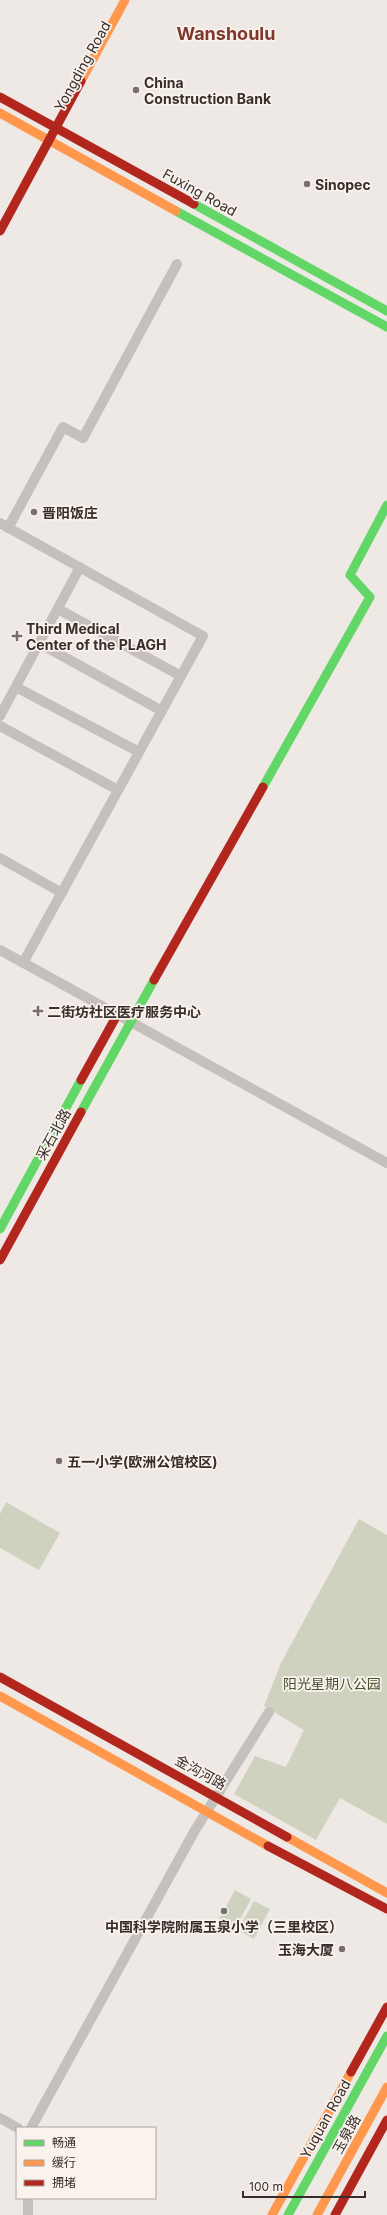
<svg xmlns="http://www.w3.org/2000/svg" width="387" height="2215" viewBox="0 0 387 2215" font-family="Inter,'Noto Sans SC',sans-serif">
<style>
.green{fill:#d0d2c0}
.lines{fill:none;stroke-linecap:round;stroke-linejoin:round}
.street{stroke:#c6c0bd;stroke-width:10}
.fast{stroke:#63d668;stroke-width:9}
.slow{stroke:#ff974d;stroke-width:9}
.jam{stroke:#b3261e;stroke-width:9}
.poi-dot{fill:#776f6c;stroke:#f9f2ed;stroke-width:1.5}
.labels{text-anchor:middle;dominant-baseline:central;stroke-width:3.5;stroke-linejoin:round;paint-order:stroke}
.street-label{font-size:14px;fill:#372e2b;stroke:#f9f2ed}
.poi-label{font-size:14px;font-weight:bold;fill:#372e2b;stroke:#f9f2ed;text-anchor:start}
.park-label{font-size:14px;fill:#4a5331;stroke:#f9f2ed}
.district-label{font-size:18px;font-weight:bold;fill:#7e382c;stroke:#f9f2ed}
</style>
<rect width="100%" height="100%" fill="#eee9e4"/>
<!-- green -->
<path class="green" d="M6,1502L60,1533L39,1570L0,1548V1514Z
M359,1519L387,1535V1824L340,1798L316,1840L234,1794L255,1756L286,1767L304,1730L264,1706L281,1663Z
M235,1890L251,1899L235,1928L219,1919Z
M254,1901L270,1909L254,1939L238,1930Z"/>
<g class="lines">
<!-- street -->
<path class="street" d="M0,523L203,636L23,963
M8,528L63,427L83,438L177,264
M58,609L181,676
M39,643L162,711
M16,687L139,752
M0,716L80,567
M0,726L118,790
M0,858L62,893
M0,950L387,1163
M0,2118L18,2128
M31,2128L194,1832L269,1712
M28,2198V2215"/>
<!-- fast -->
<path class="fast" d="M194,204L387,311
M176,211L387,327
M263,787L370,597L350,575L387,505
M81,1112L154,980
M0,1229L81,1080
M288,2215L387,2036"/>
<!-- slow -->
<path class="slow" d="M81,81L125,0
M0,113L176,211
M0,1696L268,1846
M287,1837L387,1893
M272,2215L351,2072
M317,2215L387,2087"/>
<!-- jam -->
<path class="jam" d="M0,97L194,204
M0,231L81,81
M154,980L263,787
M81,1080L117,1015
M0,1260L81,1112
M0,1677L287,1837
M268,1846L387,1909
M351,2072L387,2007
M335,2215L387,2120"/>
</g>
<!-- markers -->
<g class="poi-dot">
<circle cx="136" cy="90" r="4"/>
<circle cx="307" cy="184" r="4"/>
<circle cx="34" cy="512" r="4"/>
<path d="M15 630h4v4h4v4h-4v4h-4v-4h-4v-4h4z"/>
<path d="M36 1005h4v4h4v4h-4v4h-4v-4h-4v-4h4z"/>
<circle cx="59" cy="1461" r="4"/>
<circle cx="224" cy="1911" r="4"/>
<circle cx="342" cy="1949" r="4"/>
</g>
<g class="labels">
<!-- street labels -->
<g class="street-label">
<text transform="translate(82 66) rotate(-61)">Yongding Road</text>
<text transform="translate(200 192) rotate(29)">Fuxing Road</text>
<text transform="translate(53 1134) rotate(-61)">采石北路</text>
<text transform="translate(201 1772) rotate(29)">金沟河路</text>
<text transform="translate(325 2119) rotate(-61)">Yuquan Road</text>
<text transform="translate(346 2134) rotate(-61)">玉泉路</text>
</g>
<!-- poi labels -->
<g class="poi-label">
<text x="144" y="82">China<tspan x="144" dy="16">Construction Bank</tspan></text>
<text x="315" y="184">Sinopec</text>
<text x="42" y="512">晋阳饭庄</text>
<text x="26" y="628">Third Medical<tspan x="26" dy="16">Center of the PLAGH</tspan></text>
<text x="47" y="1011">二街坊社区医疗服务中心</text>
<text x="67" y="1461">五一小学(欧洲公馆校区)</text>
<text x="224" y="1926" text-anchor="middle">中国科学院附属玉泉小学（三里校区）</text>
<text x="334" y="1949" text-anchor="end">玉海大厦</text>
</g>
<!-- park labels -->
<g class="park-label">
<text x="332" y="1683">阳光星期八公园</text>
</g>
<!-- district labels -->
<g class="district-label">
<text x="226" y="33">Wanshoulu</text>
</g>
</g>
<!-- legend -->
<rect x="16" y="2127" width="140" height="72" fill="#f9f2ed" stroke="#aba49f"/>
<rect x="24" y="2140" width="20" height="6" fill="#63d668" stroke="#aba49f"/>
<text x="52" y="2147" font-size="12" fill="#372e2b">畅通</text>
<rect x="24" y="2160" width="20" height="6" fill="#ff974d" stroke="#aba49f"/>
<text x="52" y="2167" font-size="12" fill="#372e2b">缓行</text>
<rect x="24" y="2180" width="20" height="6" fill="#b3261e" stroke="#aba49f"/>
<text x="52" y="2187" font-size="12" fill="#372e2b">拥堵</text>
<!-- scale -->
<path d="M243 2191v6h122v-6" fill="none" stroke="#372e2b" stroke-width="2"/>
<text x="249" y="2191" font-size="12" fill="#372e2b" stroke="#f9f2ed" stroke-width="3" paint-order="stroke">100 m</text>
</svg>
